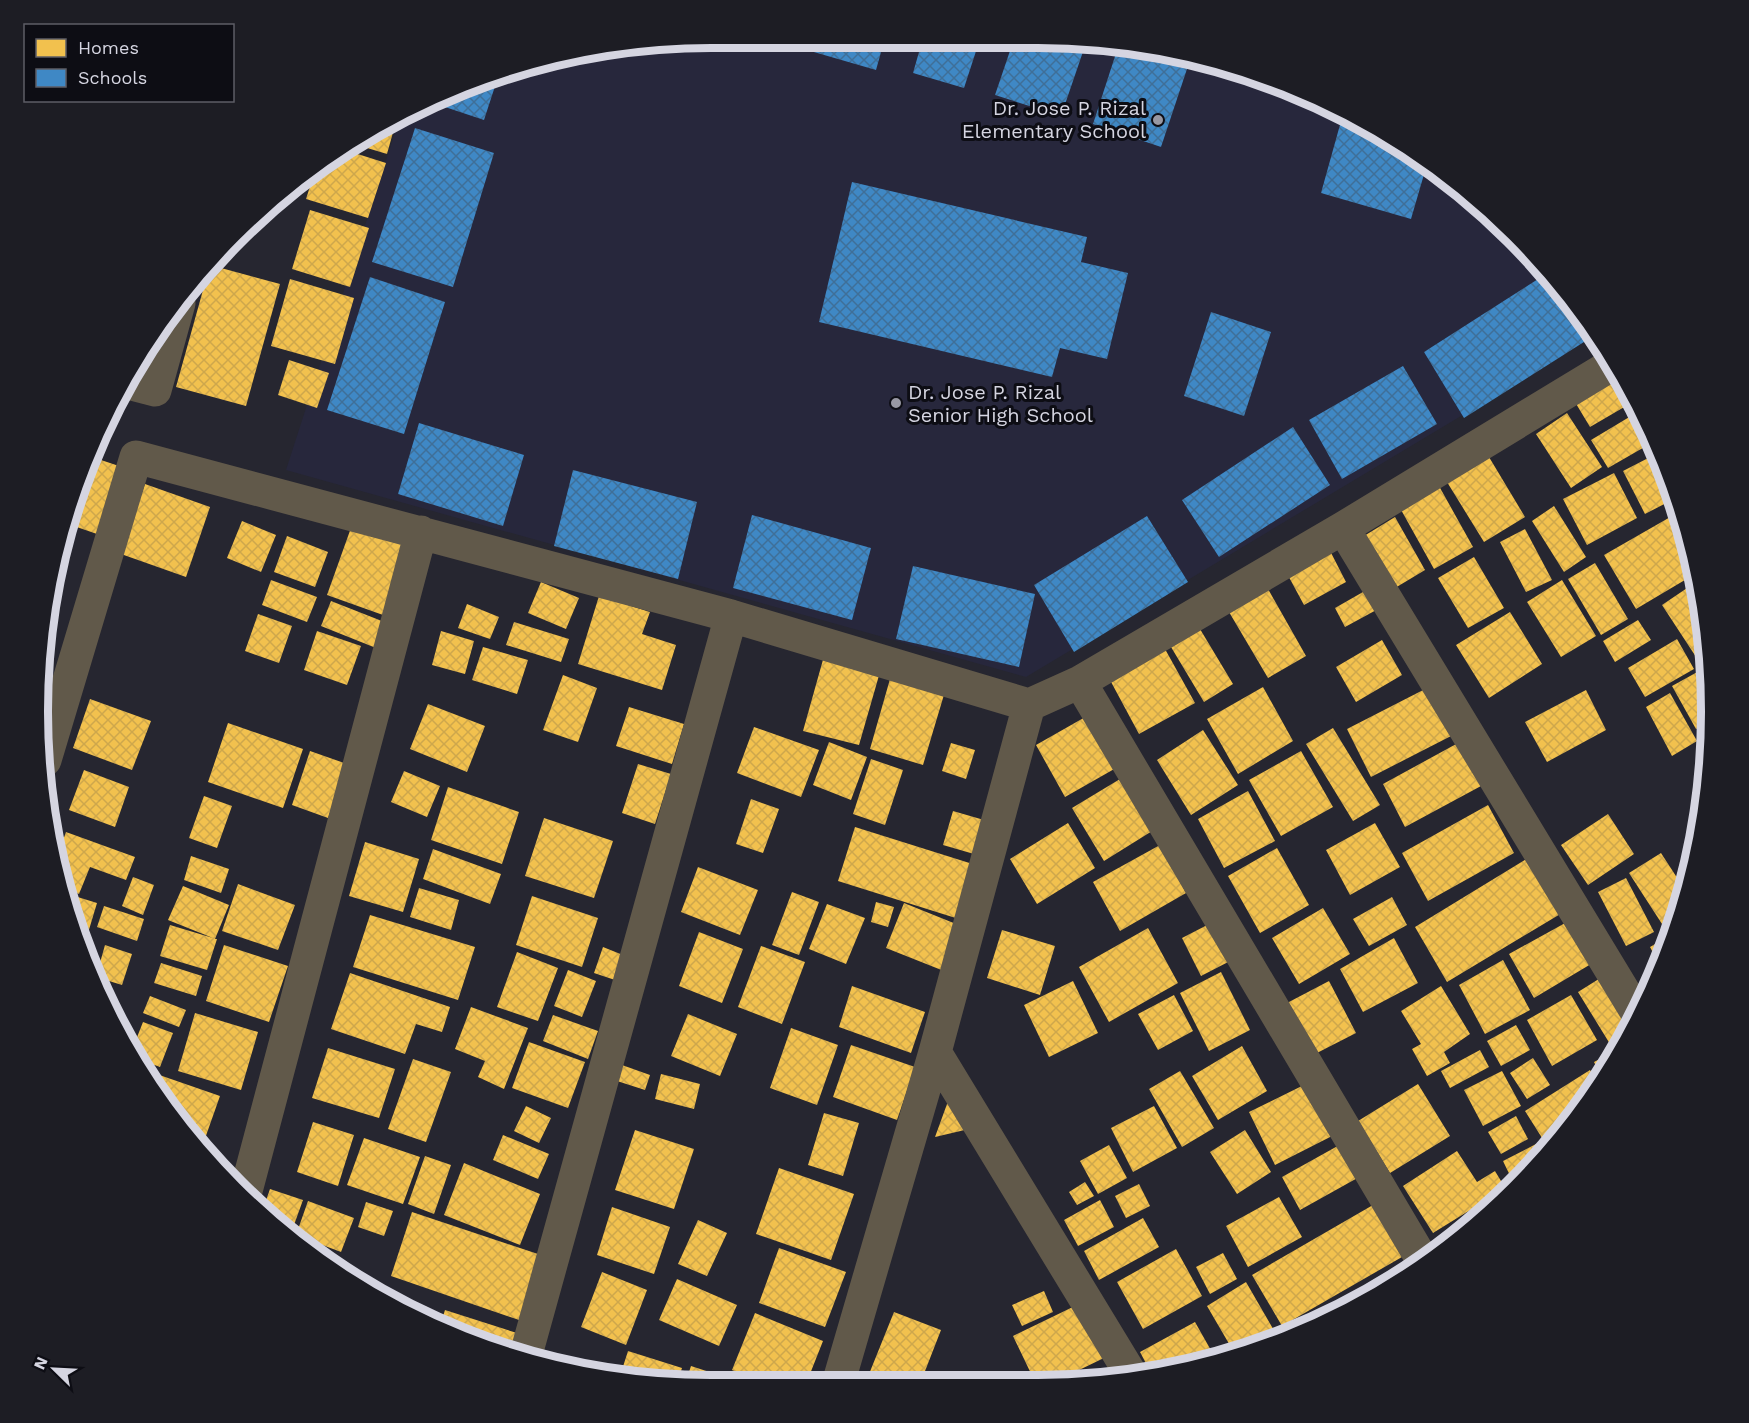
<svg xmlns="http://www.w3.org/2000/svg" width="1749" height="1423" viewBox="0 0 1749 1423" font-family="'Work Sans',sans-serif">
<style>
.built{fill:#27273c}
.homes{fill:url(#homes-cross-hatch)}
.schools{fill:url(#schools-cross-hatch)}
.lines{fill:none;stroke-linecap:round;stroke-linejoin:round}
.minor{stroke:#61594a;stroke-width:33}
.poi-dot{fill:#9898a3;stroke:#0d0d14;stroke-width:2}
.labels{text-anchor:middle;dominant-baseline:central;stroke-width:6;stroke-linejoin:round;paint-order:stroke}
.poi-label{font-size:20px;fill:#d5d5e1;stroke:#0d0d14;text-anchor:end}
.rim{fill:none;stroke:#d5d5e1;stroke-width:8}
</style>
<defs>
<pattern id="homes-cross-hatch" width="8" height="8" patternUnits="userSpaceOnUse" patternTransform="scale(1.5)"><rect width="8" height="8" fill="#f2c14e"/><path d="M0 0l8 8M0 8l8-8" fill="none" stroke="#cea74c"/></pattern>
<pattern id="schools-cross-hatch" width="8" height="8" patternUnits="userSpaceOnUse" patternTransform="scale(1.5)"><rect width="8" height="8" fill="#3f88c5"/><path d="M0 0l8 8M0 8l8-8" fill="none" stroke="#3f6f98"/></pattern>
</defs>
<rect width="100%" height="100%" fill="#262630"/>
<!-- built -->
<path class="built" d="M711,38L1082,39L1169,51L1295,89L1412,151L1514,235L1596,335L1026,677L286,470L400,117L537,60Z"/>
<!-- homes -->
<path class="homes" d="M397,118L387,154L354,144L375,128Z
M345,150L386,163L368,218L306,199L314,174Z
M310,210L369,228L350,287L292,269Z
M210,265L280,284L246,406L176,387Z
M290,279L354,298L335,364L271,346Z
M289,360L329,373L317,408L278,395Z
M1612,381L1626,406L1590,427L1575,402Z
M1567,413L1602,467L1571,488L1536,434Z
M1631,416L1648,445L1608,468L1591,440Z
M1656,454L1674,499L1645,514L1623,471Z
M92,457L119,466L97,534L68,524L73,495Z
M1489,457L1525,517L1484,542L1447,482Z
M1614,473L1637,518L1587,545L1563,499Z
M145,484L210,507L186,577L121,554Z
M1439,486L1473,547L1434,569L1400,508Z
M1554,506L1586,557L1564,572L1532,521Z
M1679,512L1689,537L1695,574L1636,609L1604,555Z
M1395,517L1425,570L1395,588L1364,536Z
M242,521L276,535L261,572L227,558Z
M352,525L408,545L383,615L327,595Z
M1525,529L1552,580L1526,592L1500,542Z
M287,536L328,552L315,587L274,572Z
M1327,545L1346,582L1304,605L1284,568Z
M1474,557L1504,608L1468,628L1438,578Z
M1595,563L1628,619L1601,635L1568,579Z
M271,580L317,597L307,622L262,605Z
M1562,580L1596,636L1561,657L1527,602Z
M541,582L579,598L566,629L528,613Z
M1696,582L1708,654L1698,660L1662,605Z
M1370,588L1380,608L1345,627L1335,608Z
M1268,589L1306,656L1268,678L1229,612Z
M599,596L650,612L642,634L676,645L662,690L578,664Z
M331,601L392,625L381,650L321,626Z
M467,604L499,617L490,639L458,628Z
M1510,612L1542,664L1489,698L1456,645Z
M258,614L292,626L279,663L245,651Z
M1638,620L1651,640L1615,662L1603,641Z
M514,622L569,639L561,662L506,645Z
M1200,629L1233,684L1204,702L1171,647Z
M317,631L361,646L347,685L304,670Z
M441,631L474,641L465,674L432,665Z
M1677,639L1694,669L1645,697L1628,668Z
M1382,640L1402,675L1356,702L1336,667Z
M483,647L528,660L517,694L472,680Z
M826,649L882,665L859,745L803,731Z
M1165,649L1195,703L1139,734L1110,680Z
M1710,665L1708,722L1696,729L1672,686Z
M892,672L946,688L923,765L870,749Z
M563,675L597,688L578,742L543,730Z
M1263,687L1293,741L1238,774L1207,719Z
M1429,687L1453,735L1371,777L1347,729Z
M1586,690L1606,730L1547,762L1525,722Z
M1670,693L1697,741L1672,756L1646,707Z
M90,699L151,721L132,770L73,748Z
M428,704L485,726L467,772L410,749Z
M629,707L684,724L672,764L616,746Z
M1087,716L1116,768L1065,797L1036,745Z
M228,723L303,749L283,808L208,782Z
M754,727L819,750L801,797L737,773Z
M1333,728L1380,805L1353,821L1306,744Z
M1203,730L1238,785L1191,815L1157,760Z
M829,742L867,757L851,800L813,785Z
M951,743L975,750L966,779L942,771Z
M1458,743L1481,786L1405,827L1383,784Z
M310,751L347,764L328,818L292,805Z
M1301,751L1333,807L1281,836L1249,780Z
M871,759L903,770L885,825L853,814Z
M638,764L671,774L655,824L622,813Z
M84,770L129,787L115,827L69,810Z
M404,771L440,786L427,817L391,802Z
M1125,776L1157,828L1104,861L1072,808Z
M448,787L519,812L502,864L431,840Z
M1248,791L1275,841L1224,868L1198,819Z
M204,796L232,806L217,848L189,838Z
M751,799L779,809L763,853L736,844Z
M1488,805L1514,853L1428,901L1402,853Z
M953,811L984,820L974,854L943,845Z
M1608,814L1634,854L1588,885L1561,845Z
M544,818L613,841L594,898L525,876Z
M1068,823L1095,868L1037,904L1010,859Z
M1375,823L1400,867L1350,895L1326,850Z
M855,827L979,866L962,920L838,881Z
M66,832L135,857L126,880L90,867L79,894L66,889L56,859Z
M365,842L419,859L403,912L349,896Z
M1160,845L1186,893L1120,931L1093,882Z
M1277,848L1309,905L1260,933L1228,876Z
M433,849L501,874L490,904L423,879Z
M1661,853L1685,890L1679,912L1662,924L1629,873Z
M191,856L229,869L221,893L184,880Z
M1528,858L1562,913L1447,982L1415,927Z
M698,867L758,890L740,935L681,912Z
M133,877L154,885L143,915L122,906Z
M1626,878L1654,932L1626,946L1598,892Z
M238,884L295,905L278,950L222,931Z
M183,886L229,905L215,939H217L207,970L160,956L170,925L213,938L168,920Z
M419,888L459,900L451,930L410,917Z
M792,892L819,902L799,955L772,945Z
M68,894L97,903L88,933L80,931Z
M532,896L598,918L582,967L516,945Z
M1392,897L1407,925L1369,946L1353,919Z
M876,902L894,907L888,927L871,922Z
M904,903L966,928L949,973L886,948Z
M827,904L865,918L846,964L809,949Z
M104,906L144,919L137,941L97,927Z
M1323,908L1350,954L1299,984L1272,938Z
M370,915L475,947L458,1000L353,967Z
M1215,921L1234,959L1201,976L1182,938Z
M1567,922L1591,964L1534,998L1509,954Z
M1148,928L1178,983L1109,1022L1079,967Z
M1002,930L1055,946L1040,995L987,978Z
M699,932L743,949L722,1003L679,986Z
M1674,933L1671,938L1659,964L1650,947Z
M1394,938L1418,983L1363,1012L1340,969Z
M105,945L132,954L122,985L96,977Z
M224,945L288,966L269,1022L206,1001Z
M761,946L805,962L782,1024L738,1007Z
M603,947L633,959L624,983L594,973Z
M517,952L558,968L538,1021L497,1007Z
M1503,960L1530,1010L1485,1034L1459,985Z
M161,963L202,976L196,996L154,983Z
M568,970L596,981L582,1017L554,1006Z
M1221,972L1250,1030L1209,1051L1180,993Z
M350,973L450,1007L442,1032L416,1024L405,1054L331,1029Z
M1602,977L1632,1025L1628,1032L1610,1044L1578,992Z
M1073,981L1098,1033L1049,1057L1024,1005Z
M1329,981L1356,1033L1313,1055L1287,1003Z
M852,986L925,1012L911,1053L839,1027Z
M1441,986L1470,1034L1444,1052L1450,1063L1427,1076L1412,1049L1421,1044L1401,1011Z
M1174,995L1193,1031L1158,1050L1138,1014Z
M1571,995L1597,1040L1552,1066L1527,1020Z
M150,996L186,1010L179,1027L143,1013Z
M471,1007L528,1028L504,1089L478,1077L485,1061L455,1049Z
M195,1013L258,1032L241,1090L178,1071Z
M688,1014L737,1034L720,1076L671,1056Z
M553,1015L598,1031L588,1059L543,1041Z
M143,1022L173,1033L160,1067L138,1059L132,1050Z
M1516,1025L1530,1050L1501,1066L1487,1041Z
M791,1028L838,1045L817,1105L770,1088Z
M529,1042L585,1062L568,1108L512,1088Z
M851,1045L915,1067L897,1120L833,1097Z
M1242,1046L1267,1091L1218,1120L1192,1076Z
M328,1048L395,1069L379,1118L312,1098Z
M1621,1048V1049L1601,1076L1594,1062Z
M1480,1050L1489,1067L1450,1088L1441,1071Z
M1533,1058L1550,1085L1527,1099L1510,1073Z
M413,1059L451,1072L426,1142L388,1129Z
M622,1065L650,1075L645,1090L617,1081Z
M145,1070L220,1096L202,1147L177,1122Z
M1590,1070L1597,1082L1549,1149L1525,1111Z
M1180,1071L1214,1128L1182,1147L1149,1089Z
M1502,1071L1521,1106L1483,1126L1464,1090Z
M661,1074L700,1084L694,1109L655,1099Z
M1310,1082L1336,1134L1275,1165L1249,1112Z
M1418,1084L1450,1136L1390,1173L1358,1121Z
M951,1093L969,1129L935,1137Z
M526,1106L551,1118L539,1143L514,1131Z
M1154,1106L1177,1148L1133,1172L1111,1128Z
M824,1113L859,1123L843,1176L808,1165Z
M1516,1116L1528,1139L1501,1154L1488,1132Z
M313,1122L354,1135L338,1186L297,1172Z
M635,1130L694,1149L674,1209L615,1190Z
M1245,1130L1271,1172L1237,1194L1210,1152Z
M503,1135L549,1154L538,1179L493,1160Z
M364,1138L420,1157L403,1204L347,1185Z
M1343,1143L1361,1176L1300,1210L1282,1177Z
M1536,1144L1543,1157L1514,1184L1503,1161Z
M1109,1145L1127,1178L1098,1194L1080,1161Z
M1457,1151L1477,1182L1495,1171L1507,1191L1477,1210L1475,1207L1433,1233L1403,1186Z
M425,1156L451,1165L434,1214L408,1204Z
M464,1163L540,1194L520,1245L444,1215Z
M779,1168L854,1194L831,1260L756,1234Z
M1085,1182L1094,1196L1077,1205L1069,1192Z
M1139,1184L1150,1206L1126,1218L1115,1196Z
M270,1189L303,1200L290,1236L263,1209Z
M1279,1197L1302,1237L1248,1267L1226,1226Z
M1100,1200L1114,1227L1078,1246L1064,1220Z
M308,1201L354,1218L341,1252L296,1235Z
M366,1202L393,1211L384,1236L358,1227Z
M1373,1205L1402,1257L1282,1326L1252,1275Z
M612,1207L670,1227L654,1274L597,1255Z
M1484,1211L1448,1246L1439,1251L1434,1243Z
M412,1212L544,1256L522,1321L391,1276Z
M1143,1218L1159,1247L1099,1280L1084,1251Z
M698,1220L727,1233L707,1276L678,1264Z
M779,1248L846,1272L825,1327L759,1303Z
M1176,1249L1202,1296L1143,1329L1117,1282Z
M1223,1253L1237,1279L1210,1294L1196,1267Z
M1411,1261L1414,1267L1339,1314L1334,1304Z
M602,1272L647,1290L626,1345L581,1327Z
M677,1279L737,1305L719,1346L659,1320Z
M1246,1282L1276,1334L1253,1347L1235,1354L1207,1306Z
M1044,1291L1053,1312L1022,1326L1012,1305Z
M383,1297L427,1307L424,1320L414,1316Z
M1079,1304L1104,1358L1050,1384H1036L1013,1336Z
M445,1310L517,1333L511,1353L440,1326Z
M894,1312L941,1330L920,1384H865Z
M755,1313L823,1341L806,1384H766L732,1370Z
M1195,1322L1217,1361L1151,1373L1140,1352Z
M628,1351L682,1368L677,1384L620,1376Z
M691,1366L740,1382V1384H685Z
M1113,1369L1118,1378L1087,1383Z"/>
<!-- schools -->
<path class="schools" d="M803,38H885L876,70L800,48Z
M923,38L980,39L964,88L913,73Z
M1014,39L1087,40L1061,116L995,95Z
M1119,44L1169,51L1191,57L1161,147L1093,124Z
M498,77L484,120L433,103Z
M1343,114L1412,151L1427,164L1411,219L1321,193Z
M415,128L494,153L453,287L372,262Z
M852,182L1087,237L1081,262L1128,273L1107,359L1060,348L1052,377L819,322Z
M1546,274L1595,335L1464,418L1424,352Z
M370,277L445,302L404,434L327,410Z
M1211,312L1271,332L1244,416L1184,396Z
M1403,366L1437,424L1342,479L1309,420Z
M419,423L524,455L503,526L398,494Z
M1293,427L1330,485L1219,557L1182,500Z
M573,470L697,502L678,579L554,546Z
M752,515L871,548L852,620L733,588Z
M1147,516L1188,582L1074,652L1034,585Z
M913,566L1035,594L1019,667L896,639Z"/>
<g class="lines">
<!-- minor -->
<path class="minor" d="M128,383L155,390L179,303
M1343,528L1637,1013
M1080,682L1423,1261
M45,760L136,457L731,616L1029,705L1080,682L1343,528L1613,364
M935,1052L1132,1376
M246,1191L421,532
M525,1358L731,616
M838,1384L935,1052L1029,705"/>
</g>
<!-- markers -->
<g class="poi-dot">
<circle cx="1158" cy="120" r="6"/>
<circle cx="896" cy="403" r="6"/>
</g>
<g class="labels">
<!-- poi labels -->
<g class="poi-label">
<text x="1146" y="108">Dr. Jose P. Rizal<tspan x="1146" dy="23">Elementary School</tspan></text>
<text x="908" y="392" text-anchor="start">Dr. Jose P. Rizal<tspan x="908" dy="23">Senior High School</tspan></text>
</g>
</g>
<!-- crop -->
<path d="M0 0H1749V1423H0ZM711 48H1038A663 663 0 0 1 1701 711V712A663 663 0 0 1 1038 1375H711A663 663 0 0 1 48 712V711A663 663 0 0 1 711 48Z" fill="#1d1d24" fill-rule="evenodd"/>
<path class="rim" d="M711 48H1038A663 663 0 0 1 1701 711V712A663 663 0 0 1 1038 1375H711A663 663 0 0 1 48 712V711A663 663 0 0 1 711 48Z"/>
<!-- legend -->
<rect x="24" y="24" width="210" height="78" fill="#0d0d14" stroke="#5d5d66" stroke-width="1.5"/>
<rect x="36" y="39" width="30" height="18" fill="#f2c14e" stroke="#5d5d66" stroke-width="1.5"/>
<text x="78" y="54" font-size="18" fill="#d5d5e1">Homes</text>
<rect x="36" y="69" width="30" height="18" fill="#3f88c5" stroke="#5d5d66" stroke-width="1.5"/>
<text x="78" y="84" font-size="18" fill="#d5d5e1">Schools</text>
<!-- north arrow -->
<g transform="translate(54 1369) rotate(294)" stroke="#0d0d14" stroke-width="4.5" paint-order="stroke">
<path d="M0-4.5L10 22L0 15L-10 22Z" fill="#d5d5e1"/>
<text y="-9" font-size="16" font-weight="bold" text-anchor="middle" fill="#d5d5e1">N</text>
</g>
</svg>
